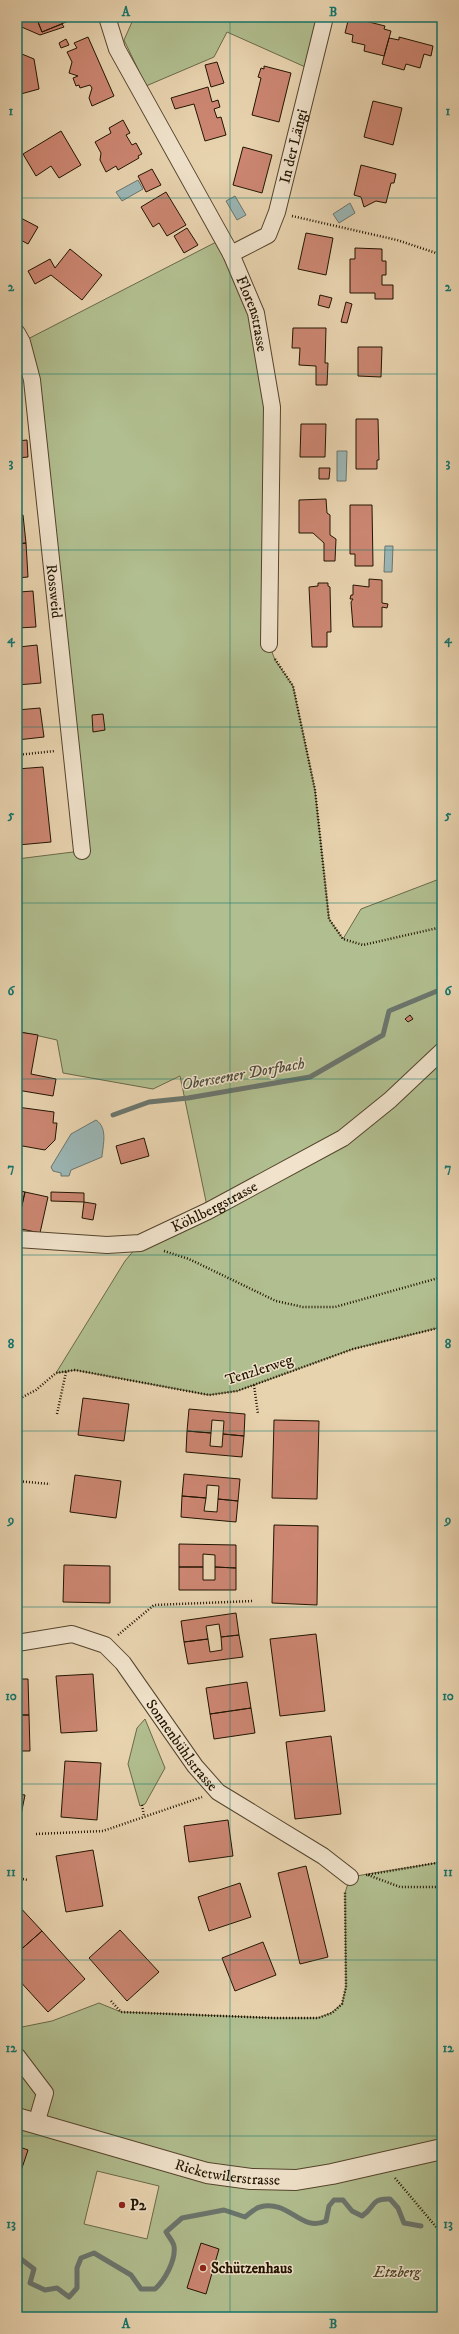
<svg xmlns="http://www.w3.org/2000/svg" width="459" height="2334" viewBox="0 0 459 2334" font-family="'IM FELL DW Pica',serif">
<style>
.green{fill:#b1be8f;stroke:#6a6948;fill-rule:evenodd}
.water{fill:#9bb6b5;stroke:#6b756d}
.lines{fill:none;stroke-linecap:round;stroke-linejoin:round}
.stream{stroke:#6b756d;stroke-width:5}
.building{fill:#cc8672;stroke:#221400}
.minor-casing{stroke:#54442c;stroke-width:18}
.tertiary-casing{stroke:#54442c;stroke-width:22}
.path{stroke:#221400;stroke-width:2.5;stroke-dasharray:1 2;stroke-linecap:butt}
.minor{stroke:#f0e2cb;stroke-width:16}
.tertiary{stroke:#f0e2cb;stroke-width:20}
.grid{fill:none;stroke:#0f766e;stroke-width:1;stroke-opacity:0.55}
.poi-dot{fill:#8f2418;stroke:#f0e2cb;stroke-width:1.5}
.labels{text-anchor:middle;dominant-baseline:central;stroke-width:3;stroke-linejoin:round;paint-order:stroke}
.street-label{font-size:15px;fill:#221400;stroke:#f0e2cb}
.poi-label{font-size:15px;font-weight:bold;fill:#221400;stroke:#f0e2cb;text-anchor:start}
.park-label{font-size:15px;font-style:italic;fill:#4d472b;stroke:#f0e2cb}
.water-label{font-size:16px;font-style:italic;fill:#4c4d3f;stroke:#f0e2cb}
.neatline{fill:none;stroke:#0f766e;stroke-width:1.5}
.grid-label{font-size:13px;text-anchor:middle;font-weight:bold;fill:#0f766e}
</style>
<rect width="100%" height="100%" fill="#e8d3af"/>
<filter id="stains"><feTurbulence type="fractalNoise" baseFrequency=".005" numOctaves="4"/><feColorMatrix values="0 0 0 0 .2 0 0 0 0 .09 0 0 0 0 .02 0 0 0 .5 -.17"/></filter>
<radialGradient id="worn" r=".72"><stop offset=".6" stop-color="#630" stop-opacity="0"/><stop offset="1" stop-color="#630" stop-opacity=".3"/></radialGradient>
<!-- green -->
<path class="green" d="M138,17H325L312,70L227,32L214,57L146,86L124,40L132,22Z
M222,239L256,313L272,407L269,644L275,660L293,686L315,790L329,919L343,939L361,909L442,878V1327L353,1349L237,1391L209,1395L75,1370L56,1373L125,1261L140,1243L208,1211L180,1076L153,1089L63,1073L57,1040L17,1031V859L81,851L22,342Z
M145,1719L165,1768L145,1804L140,1806L128,1764L137,1728Z
M442,1862V2317H17V2028L52,2021L99,2003L121,2012L275,2018H318L331,2013L342,2004L346,1987L345,1893L350,1877ZM97,2171L159,2186L147,2239L84,2224Z"/>
<!-- water -->
<path class="water" d="M138,180L143,189L122,201L116,192Z
M235,196L246,215L237,220L226,201Z
M350,203L355,213L339,223L333,214Z
M337,451H347L346,481H337Z
M385,546H393L392,572H384Z
M96,1120C108,1128 103,1144 102,1157L71,1170L69,1176H61V1173L53,1171L51,1167L71,1134Z"/>
<g class="lines">
<!-- stream -->
<path class="stream" d="M113,1115L149,1102L188,1098L310,1077L383,1035L389,1011L442,989
M17,2256L34,2269L30,2283L45,2290L57,2288L69,2297L77,2288V2268L81,2258L94,2253L131,2275L141,2289H155C165,2280 176,2260 174,2246C173,2241 168,2236 166,2232L182,2218L224,2210L245,2217C249,2214 255,2208 260,2207C289,2199 301,2233 326,2221L329,2206L334,2200H343L352,2211L362,2216C375,2208 370,2198 390,2199L398,2208L404,2223L421,2226"/>
</g>
<!-- building -->
<path class="building" d="M20,17H51L38,22L42,32L62,24L64,27L40,35L17,25Z
M51,17H78L42,32L38,22Z
M349,17L385,26L384,29L391,31L384,56L364,51L365,45L352,42L353,35L345,33Z
M88,37L114,96L92,106L89,98L92,88L90,85L80,88L79,85L76,86L73,78L78,76L69,73L72,62L67,52L77,48L74,43Z
M399,37L433,46L431,56L424,54L420,68L406,64L404,70L382,64L389,38L399,40Z
M66,39L69,45L61,48L59,43Z
M17,52L34,59L39,89L17,95Z
M217,62L224,83L211,87L205,65Z
M264,66L291,73L279,122L252,115L261,78L258,77L261,68L264,69Z
M208,87L212,102L218,100L220,107L214,109L217,118L221,117L226,135L205,141L194,104L175,109L171,98Z
M373,101L402,108L393,145L364,137Z
M123,120L130,133L126,135L132,145L136,143L142,154L138,156L139,158L118,170L116,166L106,172L100,160L101,153L95,142L111,133L109,128Z
M61,131L81,165L59,178L51,166L36,176L23,154Z
M243,147L272,155L262,193L233,185Z
M361,165L396,174L394,183H391L386,203L376,201L364,207L361,197L354,195Z
M152,169L161,185L146,192L138,176Z
M166,192L186,225L167,236L159,223L153,227L141,207Z
M17,216L38,227L28,244L17,238Z
M187,228L198,245L184,253L174,236Z
M306,233L333,238L326,275L298,269Z
M355,248L382,249V261H386V275H382V285H393V299H375V293H350V259H355Z
M70,249L102,275L82,300L51,275L35,284L28,271L50,259L55,268Z
M320,295L332,298L329,308L318,305Z
M346,302L352,304L347,323L341,322Z
M293,328H326L325,363H328L327,385H316V366L299,365L300,348H292Z
M358,347H382L381,377L358,376Z
M356,419H378L379,460H377V469H356Z
M301,424H326L325,457H300Z
M27,440L28,457L17,458V441Z
M319,468H330L329,479H319Z
M326,499L327,513L330,515V535L336,539L335,561H324V543L313,533H299V500Z
M17,504L19,515H23L26,543L17,544Z
M350,505H372L373,566H355V554H350Z
M26,543L28,577L17,578V544Z
M369,579L382,580V603L388,604L387,608L382,607V627H353L351,602L353,599H350L351,595H353V585L369,587Z
M318,583H328V586L330,587L331,632H327V647H312L309,587L318,586Z
M33,591L36,627L17,628V603H20L19,592Z
M37,645L41,683L17,685L19,647Z
M40,708L44,737L17,740V710Z
M103,714L105,730L93,732L92,715Z
M43,767L51,842L18,845L17,769Z
M410,1015L413,1019L408,1022L405,1019Z
M19,1032L38,1035L31,1074L56,1079L53,1096L17,1090V1046Z
M17,1107L54,1112L53,1123H57L55,1140L45,1150L17,1145Z
M144,1138L149,1156L121,1164L116,1146Z
M17,1190L25,1192L17,1226Z
M25,1192L48,1197L40,1233L17,1228Z
M51,1192L84,1193V1202L51,1201Z
M84,1202L96,1204L93,1220L82,1218Z
M83,1398L129,1404L124,1441L78,1435Z
M189,1409L245,1414L244,1436L223,1434L224,1421L212,1420L211,1433L187,1431Z
M274,1420L319,1421L317,1499L272,1498Z
M17,1422H21L19,1445H17Z
M187,1431L211,1433L210,1446L222,1447L223,1434L244,1436L242,1457L186,1452Z
M184,1474L240,1479L238,1501L218,1499L219,1486L207,1485L206,1498L182,1496Z
M75,1475L121,1481L116,1518L70,1512Z
M182,1496L206,1498L204,1511L217,1512L218,1499L238,1501L236,1522L181,1517Z
M274,1525L318,1526L317,1605L272,1603Z
M179,1544L236,1545V1568L215,1567V1555L203,1554V1567H179Z
M64,1565L110,1566V1603L63,1602Z
M179,1567H203V1580H215V1567L236,1568V1590H179Z
M236,1613L239,1635L221,1637L219,1624L206,1626L208,1639L184,1642L181,1621Z
M316,1634L325,1711L280,1716L270,1639Z
M239,1635L243,1657L188,1664L184,1642L208,1639L210,1652L222,1650L221,1637Z
M93,1674L97,1731L61,1733L56,1676Z
M17,1679H28L29,1715H17Z
M247,1682L251,1708L210,1714L206,1688Z
M251,1708L255,1733L214,1739L210,1714Z
M17,1715H29L30,1751H17Z
M331,1736L341,1814L295,1819L286,1742Z
M65,1761L101,1763L97,1820L61,1817Z
M17,1794L25,1795L18,1830H17Z
M228,1820L233,1856L189,1862L184,1826Z
M93,1850L103,1906L66,1912L56,1856Z
M306,1866L328,1957L300,1964L278,1873Z
M240,1883L251,1917L209,1931L198,1897Z
M17,1904L42,1931L17,1953Z
M120,1930L159,1972L127,2001L89,1958Z
M42,1931L85,1979L48,2012L17,1978V1953Z
M263,1942L276,1975L235,1991L222,1958Z
M17,2146L28,2150L17,2183Z
M201,2243L219,2249L206,2294L187,2288Z"/>
<g class="lines">
<!-- minor casing -->
<g class="minor-casing">
<g id="minor">
<path id="s1" d="M107,17L117,49L231,254L256,313L272,407L269,644"/>
<path id="s2" d="M231,254L268,235L277,212L325,17"/>
<path id="s3" d="M17,333L22,342L32,380L82,851"/>
<path id="s4" d="M17,1239L107,1245L140,1243L208,1211L343,1138L390,1100L442,1051"/>
<path id="s5" d="M17,1643L72,1634L105,1645L123,1663L195,1766L218,1792L323,1856L350,1877"/>
<path d="M17,2056L45,2093L36,2124"/>
</g>
</g>
<!-- tertiary casing -->
<g class="tertiary-casing">
<g id="tertiary">
<path id="s6" d="M17,2118L207,2173L251,2179L296,2180L332,2174L442,2149"/>
</g>
</g>
<!-- path -->
<path class="path" d="M292,216L397,240L442,255
M275,659L293,686L315,790L329,919L343,939L363,945L442,927
M17,755L55,751
M164,1251L189,1259L276,1301L303,1307H335L442,1277
M254,1385L258,1414
M17,1400L36,1390L56,1373L75,1370L209,1395L237,1391L353,1349L442,1327
M57,1414L66,1372
M17,1481L50,1484
M118,1635L154,1605L253,1601
M142,1805L144,1816
M36,1834L103,1831L202,1797
M366,1875L442,1862
M368,1875L400,1887H442
M17,1878L28,1880
M111,2001L121,2012L275,2018H318L332,2013L342,2004L346,1987L345,1891
M395,2178L442,2234"/>
<!-- minor -->
<use href="#minor" class="minor"/>
<!-- tertiary -->
<use href="#tertiary" class="tertiary"/>
</g>
<!-- grid -->
<path class="grid" d="M230,17V2317M17,198H442M17,374H442M17,550H442M17,727H442M17,903H442M17,1079H442M17,1255H442M17,1431H442M17,1607H442M17,1784H442M17,1960H442M17,2136H442"/>
<!-- markers -->
<g class="poi-dot">
<circle cx="122" cy="2205" r="4"/>
<circle cx="203" cy="2268" r="4"/>
</g>
<g class="labels">
<!-- street labels -->
<g class="street-label">
<text stroke="none"><textPath href="#s2" startOffset="134">In der Längi</textPath></text>
<text stroke="none"><textPath href="#s1" startOffset="332">Florenstrasse</textPath></text>
<text stroke="none"><textPath href="#s3" startOffset="262">Rossweid</textPath></text>
<text stroke="none"><textPath href="#s4" startOffset="206">Köhlbergstrasse</textPath></text>
<text transform="translate(259 1370) rotate(-18)">Tenzlerweg</text>
<text stroke="none"><textPath href="#s5" startOffset="217">Sonnenbühlstrasse</textPath></text>
<text stroke="none"><textPath href="#s6" startOffset="218">Ricketwilerstrasse</textPath></text>
</g>
<!-- poi labels -->
<g class="poi-label">
<text x="130" y="2205">P2</text>
<text x="211" y="2268">Schützenhaus</text>
</g>
<!-- park labels -->
<g class="park-label">
<text x="397" y="2272">Etzberg</text>
</g>
<!-- water labels -->
<g class="water-label">
<text transform="translate(243 1074) rotate(-10)">Oberseener Dorfbach</text>
</g>
</g>
<!-- margin -->
<rect width="459" height="2334" fill="none" stroke="#e8d3af" stroke-width="44"/>
<rect x="22" y="22" width="415" height="2290" class="neatline"/>
<g class="grid-label">
<text x="126" y="16">A</text>
<text x="333" y="16">B</text>
<text x="11" y="115">1</text>
<text x="448" y="115">1</text>
<text x="11" y="291">2</text>
<text x="448" y="291">2</text>
<text x="11" y="467">3</text>
<text x="448" y="467">3</text>
<text x="11" y="643">4</text>
<text x="448" y="643">4</text>
<text x="11" y="819">5</text>
<text x="448" y="819">5</text>
<text x="11" y="995">6</text>
<text x="448" y="995">6</text>
<text x="11" y="1172">7</text>
<text x="448" y="1172">7</text>
<text x="11" y="1348">8</text>
<text x="448" y="1348">8</text>
<text x="11" y="1524">9</text>
<text x="448" y="1524">9</text>
<text x="11" y="1700">10</text>
<text x="448" y="1700">10</text>
<text x="11" y="1876">11</text>
<text x="448" y="1876">11</text>
<text x="11" y="2052">12</text>
<text x="448" y="2052">12</text>
<text x="11" y="2228">13</text>
<text x="448" y="2228">13</text>
<text x="126" y="2328">A</text>
<text x="333" y="2328">B</text>
</g>
<rect width="100%" height="100%" filter="url(#stains)"/>
<rect width="100%" height="100%" fill="url(#worn)"/>
</svg>
